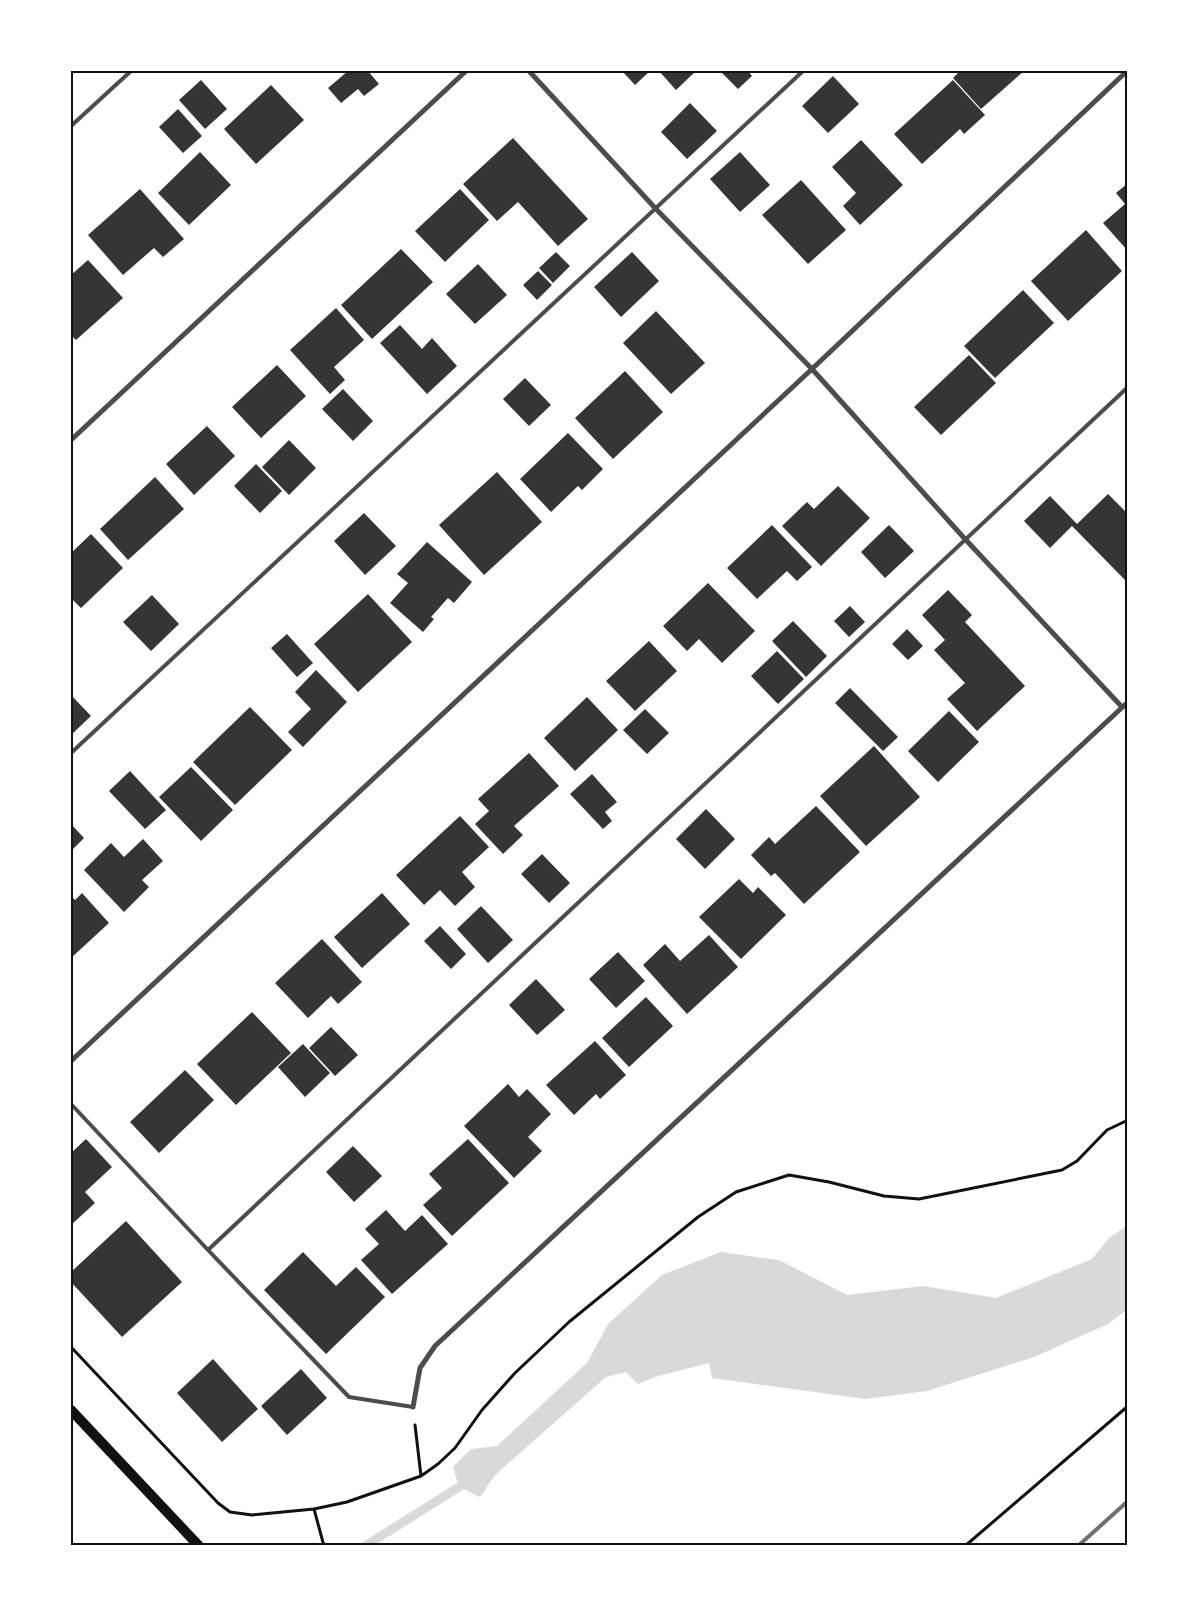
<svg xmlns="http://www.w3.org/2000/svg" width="1199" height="1617" viewBox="0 0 1199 1617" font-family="'Titillium Web',sans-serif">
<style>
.water{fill:#d9d9d9}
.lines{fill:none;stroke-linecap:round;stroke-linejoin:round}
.stream{stroke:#d9d9d9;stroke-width:9}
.building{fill:#353535}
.path{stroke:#111;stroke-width:3}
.service{stroke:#4c4c4c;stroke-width:4}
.minor{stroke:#4c4c4c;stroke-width:5}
.secondary{stroke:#111;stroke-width:10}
.rail{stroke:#707070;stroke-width:4}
.neatline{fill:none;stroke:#111;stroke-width:2}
</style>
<rect width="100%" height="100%" fill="#fff"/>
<!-- water -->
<path class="water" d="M1128,1225V1309L1108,1324L1034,1357L927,1391L865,1399L712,1378L709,1363L655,1377L638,1384L626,1372L606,1377L496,1474L480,1497L459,1487L453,1467L471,1449L497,1446L587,1363L608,1324L662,1275L721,1252L779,1260L847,1295L923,1286L996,1298L1092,1259L1109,1238Z"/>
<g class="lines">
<!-- stream -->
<path class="stream" d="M365,1546L459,1487"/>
</g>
<!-- building -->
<path class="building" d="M348,71H368L379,84L364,96L358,89L341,103L328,88Z
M622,71H650L635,85Z
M659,71H696L676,90Z
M720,71H748L752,76L738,89Z
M960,71H1024L981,109L953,78Z
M833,76L859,104L828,133L802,106Z
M201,80L227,109L205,129L179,100Z
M953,80L985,115L964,134L960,129L922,164L894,134Z
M271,85L304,120L256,164L224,129Z
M690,103L717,131L687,159L661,132Z
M178,109L202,136L183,153L159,127Z
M513,138L588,219L558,246L518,202L497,221L463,184Z
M861,140L903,185L860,225L843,206L856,193L832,167Z
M200,152L231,185L189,225L158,193Z
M740,152L770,185L740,212L710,179Z
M801,180L846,230L808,264L762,215Z
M1128,183V251L1103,223L1125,204L1116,193Z
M140,189L184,239L163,257L154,248L123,275L88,235Z
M460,189L489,220L445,262L415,231Z
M1086,230L1122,271L1068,321L1031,281Z
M401,249L433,282L372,339L341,305Z
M556,252L570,266L553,283L539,268Z
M632,252L659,281L621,317L594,287Z
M88,260L123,298L76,340L71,335V275Z
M478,264L507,295L475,324L446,294Z
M538,271L552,285L537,300L523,285Z
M1023,290L1054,323L995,378L964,346Z
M336,308L364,340L334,367L345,380L330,394L290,350Z
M656,311L705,363L671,394L623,343Z
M400,325L422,349L432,338L457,366L427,394L380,343Z
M969,355L996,383L941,435L914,407Z
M277,365L306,396L261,438L232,407Z
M625,371L663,412L613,459L575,418Z
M525,378L551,405L529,426L503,399Z
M343,389L373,421L353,441L322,409Z
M207,426L235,456L194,495L166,464Z
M568,433L603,469L582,490L578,486L551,512L520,479Z
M289,440L316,468L289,495L262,467Z
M256,464L282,491L260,513L234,486Z
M497,472L542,522L484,575L439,525Z
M155,477L184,509L128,560L100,529Z
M838,486L870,518L821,566L782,526L807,502L814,509Z
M1108,494L1128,514V577L1125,580L1072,526L1050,548L1024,521L1050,496L1077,524Z
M364,513L396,546L365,575L334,541Z
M772,525L812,567L797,581L787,571L757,599L727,568Z
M889,525L914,551L885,578L861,552Z
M91,534L123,568L81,608L71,598V553Z
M427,542L472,582L454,603L448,598L431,617L434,619L423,632L390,603L408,583L397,574Z
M708,583L755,631L722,663L699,639L687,651L663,626Z
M948,590L972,615L965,622L1025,686L977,731L947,699L965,683L934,650L945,640L922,615Z
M368,594L412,642L358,692L314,644Z
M152,595L179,624L151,651L123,622Z
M850,606L865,622L849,637L834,621Z
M793,621L827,656L806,677L772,641Z
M907,629L923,646L908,660L892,644Z
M287,634L313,663L297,677L271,648Z
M649,641L677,671L635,711L606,681Z
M777,651L804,679L778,704L751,676Z
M316,670L347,702L303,747L288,732L311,709L295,692Z
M850,688L898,737L883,751L835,703Z
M71,695L91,716L71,735Z
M587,697L618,730L575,771L544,738Z
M250,707L292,750L235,805L193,762Z
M645,709L669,733L647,754L623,730Z
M949,711L979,742L938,782L908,751Z
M874,746L920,797L866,846L820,796Z
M529,753L559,786L514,826L523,835L503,854L475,824L489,811L478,799Z
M191,767L233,810L201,841L159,797Z
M130,771L166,810L145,829L109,791Z
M592,774L617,802L605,812L612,821L603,829L570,794Z
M816,806L860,852L804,904L775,873L771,876L751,855L769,837L775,844Z
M706,809L735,839L705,869L676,839Z
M460,816L489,847L462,872L475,887L455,906L440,890L424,905L396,875Z
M71,824L84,838L71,851Z
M143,839L163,861L142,880L149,887L124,912L84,870L111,843L124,857Z
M542,854L570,883L549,903L521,874Z
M739,879L753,893L758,887L786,915L741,959L699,917Z
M82,893L109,923L71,958V896L75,900Z
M382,893L410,924L362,968L334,937Z
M481,906L513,940L488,963L457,929Z
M440,926L466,954L451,969L424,941Z
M709,935L738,967L687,1014L643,965L665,944L680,961Z
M322,939L362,982L338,1004L331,996L308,1018L275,983Z
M618,952L645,981L616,1008L589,979Z
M536,979L565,1010L537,1035L509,1005Z
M646,997L673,1026L629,1067L602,1038Z
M252,1012L291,1053L236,1105L197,1064Z
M331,1027L358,1055L335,1076L309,1048Z
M595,1041L626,1075L600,1099L596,1094L574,1115L546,1085Z
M303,1044L330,1073L305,1097L278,1067Z
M185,1070L214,1100L159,1153L130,1122Z
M508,1084L519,1097L527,1089L551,1114L528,1137L542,1151L514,1178L464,1126Z
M86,1139L112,1167L85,1192L95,1203L71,1225V1153Z
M468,1139L509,1183L452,1236L423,1205L442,1188L429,1174Z
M353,1146L382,1176L354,1202L326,1172Z
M386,1210L405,1231L422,1215L448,1244L392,1294L361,1260L379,1244L365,1229Z
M126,1221L182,1282L122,1337L71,1282V1272Z
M303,1252L336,1286L356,1267L385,1297L326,1354L264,1290Z
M213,1359L258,1409L222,1442L177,1393Z
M301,1369L327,1398L287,1435L261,1406Z"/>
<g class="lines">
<!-- path -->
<path class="path" d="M71,1347L218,1503L230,1512L252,1515L314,1509L347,1502L421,1476L438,1464L455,1448L482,1410L515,1373L569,1322L698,1217L736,1192L789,1175L829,1182L884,1196L919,1199L1062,1170L1077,1161L1107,1130L1128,1120
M415,1425L421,1476
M314,1509L324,1546
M965,1546L1128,1406"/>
<!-- service -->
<path class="service" d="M71,126L131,71
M71,753L803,71
M71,1104L208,1250L349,1397L413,1407
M208,1250L1128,387"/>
<!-- minor -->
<path class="minor" d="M529,71L656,209L812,369L965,539L1122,707
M71,440L466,71
M71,1061L812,369L1127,71
M413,1407L420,1368L435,1346L1128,702"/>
<!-- secondary -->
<path class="secondary" d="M71,1410L199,1546"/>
<!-- rail -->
<path class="rail" d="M1078,1546L1128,1501"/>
</g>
<!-- border -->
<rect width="1199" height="1617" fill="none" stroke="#ffffff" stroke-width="145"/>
<rect x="72" y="72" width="1054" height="1472" class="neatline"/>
</svg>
